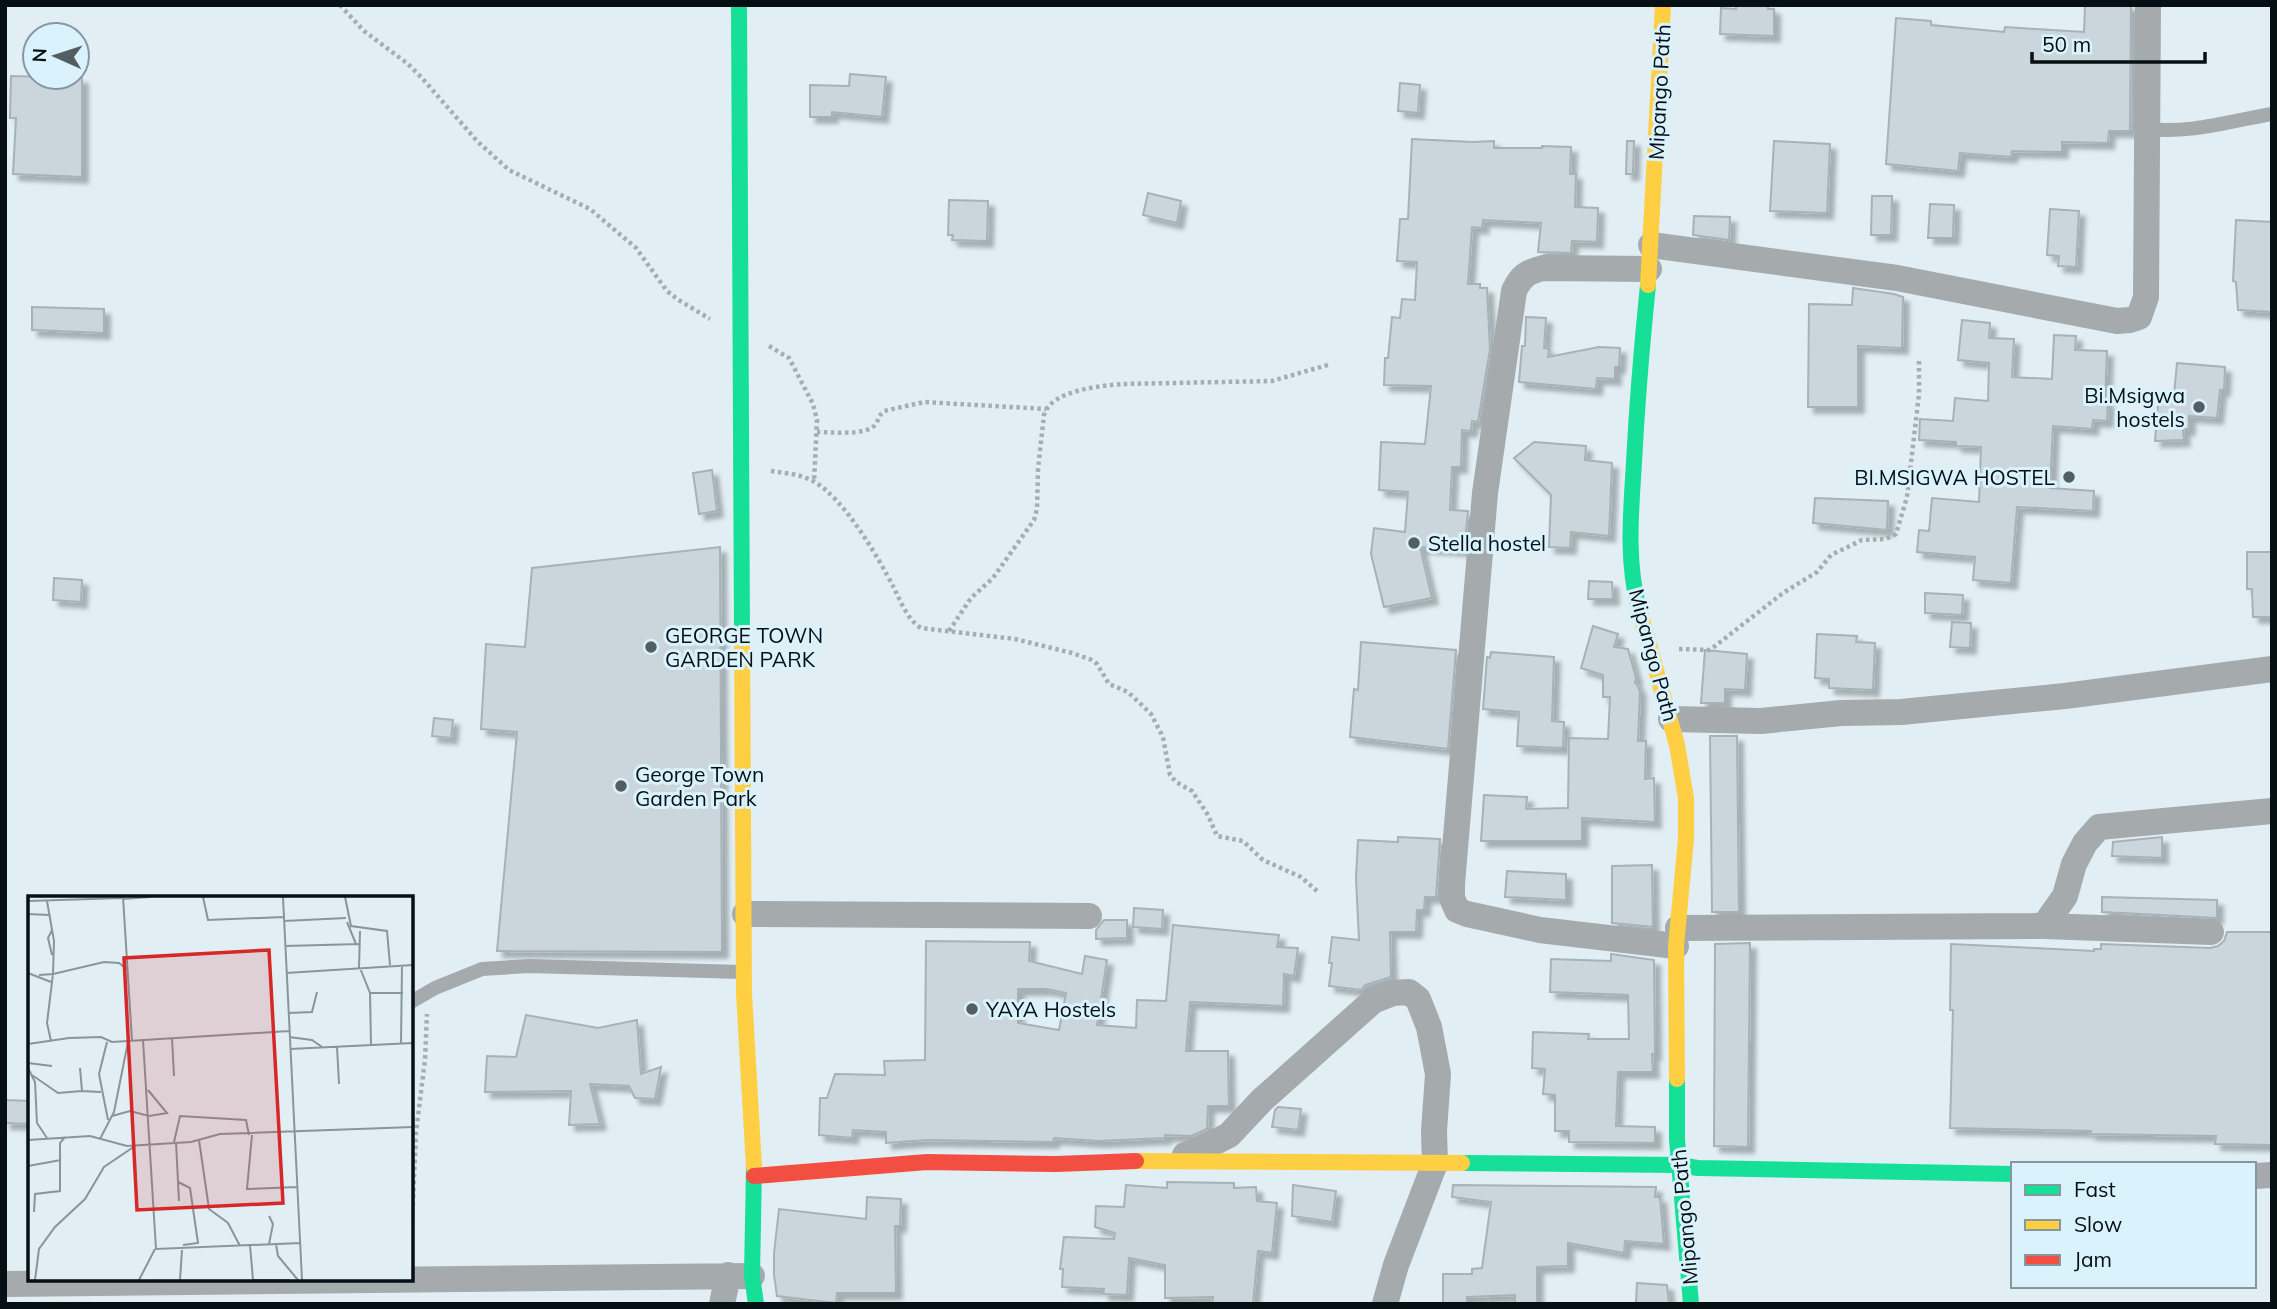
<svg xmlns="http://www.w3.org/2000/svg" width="2277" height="1309" viewBox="0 0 2277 1309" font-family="Mulish,sans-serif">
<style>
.building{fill:#cad6db;stroke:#a7b2b7;stroke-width:2;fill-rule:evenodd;filter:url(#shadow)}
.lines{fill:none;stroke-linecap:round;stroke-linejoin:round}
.path{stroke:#a6adaf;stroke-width:4.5;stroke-dasharray:3.5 3.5;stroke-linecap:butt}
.lane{stroke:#a5aaad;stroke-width:14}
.street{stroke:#a5aaad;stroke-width:26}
.fast{stroke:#16e098;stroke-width:16}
.slow{stroke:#ffcf43;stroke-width:16}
.jam{stroke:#f24e42;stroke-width:16}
.poi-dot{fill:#535e62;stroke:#d9f2fc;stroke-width:2.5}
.labels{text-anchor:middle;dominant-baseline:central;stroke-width:6;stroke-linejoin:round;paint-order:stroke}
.street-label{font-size:21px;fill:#061014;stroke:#d9f2fc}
.poi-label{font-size:21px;fill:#061014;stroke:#d9f2fc;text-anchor:start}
.inset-road{fill:none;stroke:#89959a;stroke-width:2}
.view{fill:#d62828;fill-opacity:0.15;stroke:#d62828;stroke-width:3.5}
.inset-edge{fill:none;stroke:#061014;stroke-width:3.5}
</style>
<defs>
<filter id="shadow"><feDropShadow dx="6" dy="6" stdDeviation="2" flood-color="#0004"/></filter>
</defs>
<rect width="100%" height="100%" fill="#e1eef4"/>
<!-- building -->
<path class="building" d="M1736,5H1768V9H1774V36L1720,34L1721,8L1736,9Z
M2085,5H2131L2130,131H2109L2108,143L2062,142V152L2012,151L2011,157L1960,153L1958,171L1886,164L1896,18L1931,21V25L2004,32L2005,27L2084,32Z
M850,74L886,77L882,117L832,112V117H810V85L849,86Z
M11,76L82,78V177L13,174L16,118H10Z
M1400,83L1420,85L1418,113L1398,111Z
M1412,139L1473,142L1494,141V148H1542V146L1571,147L1570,174H1576L1575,207L1598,208L1597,242L1572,241L1571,253L1538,252L1541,223L1483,220L1482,228L1472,227L1468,284H1480V288H1487L1490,349L1478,422L1472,421L1471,431L1462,430L1461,467H1452L1450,510L1468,511L1464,550L1420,547L1432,598L1384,607L1371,554L1374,528L1405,532L1408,492L1379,490L1381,442L1425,444L1431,386L1384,385L1385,358H1388L1392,317L1400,318L1402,299L1415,300L1417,262L1397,261L1400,219H1408Z
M1627,141H1634L1633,174H1626Z
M1774,141L1830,144L1827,213L1770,211Z
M1148,193L1181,201L1177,223L1143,215Z
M1872,196H1892L1891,235H1871Z
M949,200L988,201L987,241L952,240L953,235H948Z
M1930,204L1954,205L1953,238H1928Z
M2050,209L2079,211L2076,267L2058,266L2059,256L2047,255Z
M1694,216L1730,217L1729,240L1693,235Z
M2236,220L2272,222V312L2238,310L2236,282L2233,281Z
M1853,288L1894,294L1903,297L1902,348L1858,346V407H1808L1809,304L1852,305Z
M32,307L104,309V333L32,330Z
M1526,317L1546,318L1544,348L1549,349L1548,357L1599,347L1620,348L1619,367H1615V379L1597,378L1596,389L1519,382L1522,346H1525Z
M1962,320L1990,323L1989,338L2014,339L2012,377L2052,379L2054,335L2076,336L2075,350L2107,351L2105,402H2108L2107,421L2093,420L2092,429L2053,426L2050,488L2094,491L2093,511L2017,507L2011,583L1973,580L1975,557L1917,552L1919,530L1929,531L1932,498L1979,502L1981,447L1956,446V442L1919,440L1920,419L1953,421L1955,398L1988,401L1989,363L1958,360Z
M2177,363L2225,367L2224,390H2220L2217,418L2189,416V429H2183L2184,440L2155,441L2159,392L2174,394Z
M1534,442L1586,446L1585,460L1612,463L1609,536L1571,532L1570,548L1549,547L1551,495L1514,458Z
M712,470L717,511L699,514L693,473Z
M1815,498L1888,501L1887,530L1813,523Z
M720,547L722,952L497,951L517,732L481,729L486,644L525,647L532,568Z
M2247,552H2272V617H2253L2252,589H2247Z
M54,578L82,580L81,602L53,600Z
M1589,581L1612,582L1613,599H1588Z
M1925,593L1963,595L1962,615L1925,613Z
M1952,622L1971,623L1970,648L1950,647Z
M1593,626L1618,634L1614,647L1628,649L1636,678L1635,683L1637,684L1640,692L1638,741H1646L1645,779L1654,778L1655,822L1582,818V841H1481L1484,795L1527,797L1526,809L1568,808L1569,738L1608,739L1610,697H1603V675L1581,668Z
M1817,634L1857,636L1856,642L1875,643L1873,690L1829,688V679L1815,678Z
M1361,642L1456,650L1448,749L1350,737L1354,689L1358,690Z
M1705,650L1747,654L1745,690L1725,689V703H1701Z
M1491,652L1554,657L1552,721L1564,722L1563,748L1517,746L1519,712L1483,709L1487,657L1490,658Z
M434,718L453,720L451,738L432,736Z
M1710,736H1737L1739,912H1712Z
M1398,837L1440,839L1436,897H1425L1424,910H1417L1416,932H1390L1391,977L1365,985L1361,990L1329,986L1332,963H1329L1332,937L1359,940L1356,878L1358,840L1398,842Z
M2162,837V858L2112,856L2113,842Z
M1652,865L1653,927L1612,923V866Z
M1507,871L1566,874V900L1505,897Z
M2102,897L2217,900V918L2102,912Z
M1134,908L1163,910L1162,929L1133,927Z
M1104,920H1127V938L1096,939V930Z
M1173,925L1279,935L1277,947L1298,948L1294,976L1284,974L1283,1006L1190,1002L1186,1051H1228L1229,1106H1208L1207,1129L1191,1136L1165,1135V1138L1098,1141L1054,1138L1053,1142L927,1140L886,1143V1132L853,1130L852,1138L819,1135L820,1098H827L835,1074L885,1075L884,1061L925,1060L926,941L1030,942L1029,961L1082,974L1085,956L1107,960L1097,1025L1136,1028L1137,1000L1166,1001ZM1018,989H1047L1066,993L1059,1030L1018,1023Z
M2227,932H2272V1145L2215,1144L2216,1136L2090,1134L2091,1131L1950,1128L1953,1010H1950L1951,944L2094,951V949H2101V944L2210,948L2218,946L2224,941Z
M1750,943L1748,1147L1714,1146L1715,944Z
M1611,954L1654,960L1655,1054H1652L1653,1072H1618L1616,1126L1655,1127V1143L1569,1142V1131H1555V1095L1543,1094L1545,1069L1532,1068L1533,1032L1589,1034L1588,1039H1629L1628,995L1550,992L1551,959L1611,961Z
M526,1015L598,1028L637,1020L641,1074L661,1067L655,1099L635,1098L629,1086L590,1084L600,1124L569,1125L571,1091L485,1092L487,1056L516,1057Z
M5,1100L30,1101V1124L5,1123Z
M1278,1107L1301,1109L1298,1130L1272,1127L1275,1110Z
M1167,1182L1234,1183V1188L1256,1187L1257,1201L1277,1203L1272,1253L1258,1251L1253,1304H1212L1213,1297L1165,1298V1265L1129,1258L1127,1295L1103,1294L1104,1289L1062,1287L1063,1269H1060L1064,1237L1114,1239L1115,1233L1095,1227L1096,1206L1124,1207L1126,1185L1167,1188Z
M1293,1185L1336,1191L1332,1222L1292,1216Z
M1453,1185L1656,1187L1655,1197H1660L1664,1244L1625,1241L1624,1253L1568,1243V1266L1537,1267V1304H1515V1295L1467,1297V1304H1443V1274H1472V1269L1482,1268L1491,1202L1452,1197Z
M867,1197L901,1199L900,1226H895L896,1293H837L836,1303L777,1296L774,1275V1253L779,1209L866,1219Z
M1637,1283L1667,1285L1669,1304H1636Z"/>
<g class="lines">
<!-- path -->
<path class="path" d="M340,5L364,31L408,64L422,78L477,141L509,170L590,209L636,248L667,291L677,299L710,319
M769,346L789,358L813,404L817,420L814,482
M817,432C830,432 866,436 875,425C879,420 878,416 884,411L924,402L1046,409
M771,471C785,473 800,474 813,481C844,498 878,557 894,588C901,602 907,619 921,628L1015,639L1072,653L1092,660L1097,664L1109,684L1128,692L1151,714L1163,737L1170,775L1176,782L1192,791L1208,815L1217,836L1243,841L1263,860L1301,877L1317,891
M949,631L971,598L993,578L1034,520L1037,509L1038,469L1044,415C1051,390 1100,386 1122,384L1272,381L1331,364
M1679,649L1710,650L1783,593L1817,572L1831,555L1862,540L1886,539L1896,534L1907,497L1919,394V359
M411,1247L416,1132L425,1060L427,1014"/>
<!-- lane -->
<path class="lane" d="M2147,129C2190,134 2230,121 2272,114
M411,1002L435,988L482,969L529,966L742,972"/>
<!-- street -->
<path class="street" d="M1651,245L1897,278L2117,321L2130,320L2139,317L2146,297L2148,5
M1649,269L1543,268C1527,272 1521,276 1514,291L1485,493L1452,884V898L1457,910L1467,914L1540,930L1676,946
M1671,719L1761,721L1841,713L1901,712L2065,696L2272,669
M745,914L1089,916
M2044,926L2065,896L2074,864L2085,843L2099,827L2272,811
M1678,928L2044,926L2211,932
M1185,1155L1202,1149L1229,1135L1262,1100L1373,1001L1393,993L1409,992L1418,999L1429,1027L1438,1074L1434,1131L1435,1163L1396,1265L1385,1304
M2254,1176L2272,1175
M5,1284L752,1276
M722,1304L728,1275"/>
<!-- fast -->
<path class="fast" d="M739,5L742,636
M1639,609C1626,562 1631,511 1634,463C1637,404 1642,344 1648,285
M1677,1079V1139L1691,1304
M1462,1163L1678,1165L1698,1168L2013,1174
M754,1167L752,1276L756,1304"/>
<!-- slow -->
<path class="slow" d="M1648,285L1663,5
M1639,609L1677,745L1686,798V839L1676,946L1677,1079
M742,636L744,994L754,1167
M1136,1161L1462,1163"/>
<!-- jam -->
<path class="jam" d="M754,1176L927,1162L1056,1164L1136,1161"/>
</g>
<!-- markers -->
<g class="poi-dot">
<circle cx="2199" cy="407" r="7"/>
<circle cx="2069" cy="477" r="7"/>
<circle cx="1414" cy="543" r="7"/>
<circle cx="651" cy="647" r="7"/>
<circle cx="621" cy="786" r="7"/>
<circle cx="972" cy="1009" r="7"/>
</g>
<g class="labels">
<!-- street labels -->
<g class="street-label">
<text transform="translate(1659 92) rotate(-87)">Mipango Path</text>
<text transform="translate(1654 655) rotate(75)">Mipango Path</text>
<text transform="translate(1684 1217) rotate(-95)">Mipango Path</text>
</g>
<!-- poi labels -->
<g class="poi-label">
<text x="2185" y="395" text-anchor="end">Bi.Msigwa<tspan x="2185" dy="24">hostels</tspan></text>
<text x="2055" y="477" text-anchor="end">BI.MSIGWA HOSTEL</text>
<text x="1428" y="543">Stella hostel</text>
<text x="665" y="635">GEORGE TOWN<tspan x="665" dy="24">GARDEN PARK</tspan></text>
<text x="635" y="774">George Town<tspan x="635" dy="24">Garden Park</tspan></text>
<text x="986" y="1009">YAYA Hostels</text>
</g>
</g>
<!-- overview -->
<g transform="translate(28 896)">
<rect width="385" height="385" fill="#e1eef4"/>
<path class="inset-road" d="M95,1L104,145M175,1L180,24L256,21M255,1L274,384M317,1L323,30L359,35L362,69M95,3L122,1M0,5L95,2M0,18L21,19M256,25L318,22M319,26L328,48M24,34L20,42L24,59M257,50L332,48M331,72L332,35M332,72L342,97L343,149M0,77L23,86M258,77L385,69M11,79L25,78L26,45L19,5M342,97H375M260,117L284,116L289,96M261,141L284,144L294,151M144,142L146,180M115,144L128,353L273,347M23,145L19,127L25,78L76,66L91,67L100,74M79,146L71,178L80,224M373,147L374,69M0,148L41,142L73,141L84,146L261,135M309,151L311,188M262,153L385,147M0,167L24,170M0,172L7,186L9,227L19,242M52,172L54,195L73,196M4,179L30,197L54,195M84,220L102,215L121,220L139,217L120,194M224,239L219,293L269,291M72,243L86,216L100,146M0,244L62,240L99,250L163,246L192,238L385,231M171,244L181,313L200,327L212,350M146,246L152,220L218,224L221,239M148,246L151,305M0,270L33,264M150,286L162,292L170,347L155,349M6,316L7,298L32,295V247L37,241M241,348L245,328L241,320M248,348L250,360L270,384M222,349L225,384M7,384L11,353L27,331L57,303L76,271L107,250M111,384L127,353M152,384L154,354M225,384H262"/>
<path class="view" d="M241,54L255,307L109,314L96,62Z"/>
<rect width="385" height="385" class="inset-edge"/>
</g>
<!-- border -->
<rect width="2277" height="1309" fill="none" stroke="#061014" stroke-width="14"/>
<!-- legend -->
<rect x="2011" y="1162" width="245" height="126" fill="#d9f2fc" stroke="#85989f" stroke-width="2"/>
<rect x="2025" y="1185" width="35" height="10" fill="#16e098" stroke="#85989f" stroke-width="2"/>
<text x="2074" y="1197" font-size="21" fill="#061014">Fast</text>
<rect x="2025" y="1220" width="35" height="10" fill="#ffcf43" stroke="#85989f" stroke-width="2"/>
<text x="2074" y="1232" font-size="21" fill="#061014">Slow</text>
<rect x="2025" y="1255" width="35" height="10" fill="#f24e42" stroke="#85989f" stroke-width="2"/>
<text x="2074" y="1267" font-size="21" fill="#061014">Jam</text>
<!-- north arrow -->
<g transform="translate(56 56) rotate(273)"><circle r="33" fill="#d9f2fc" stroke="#85989f" stroke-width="2"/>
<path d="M0-5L12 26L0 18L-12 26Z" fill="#535e62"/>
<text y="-10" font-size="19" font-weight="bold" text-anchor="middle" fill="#061014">N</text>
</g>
<!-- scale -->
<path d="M2032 52v10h173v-10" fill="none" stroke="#061014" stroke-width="3.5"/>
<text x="2042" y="52" font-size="21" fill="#061014" stroke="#d9f2fc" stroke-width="5" paint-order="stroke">50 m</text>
</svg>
